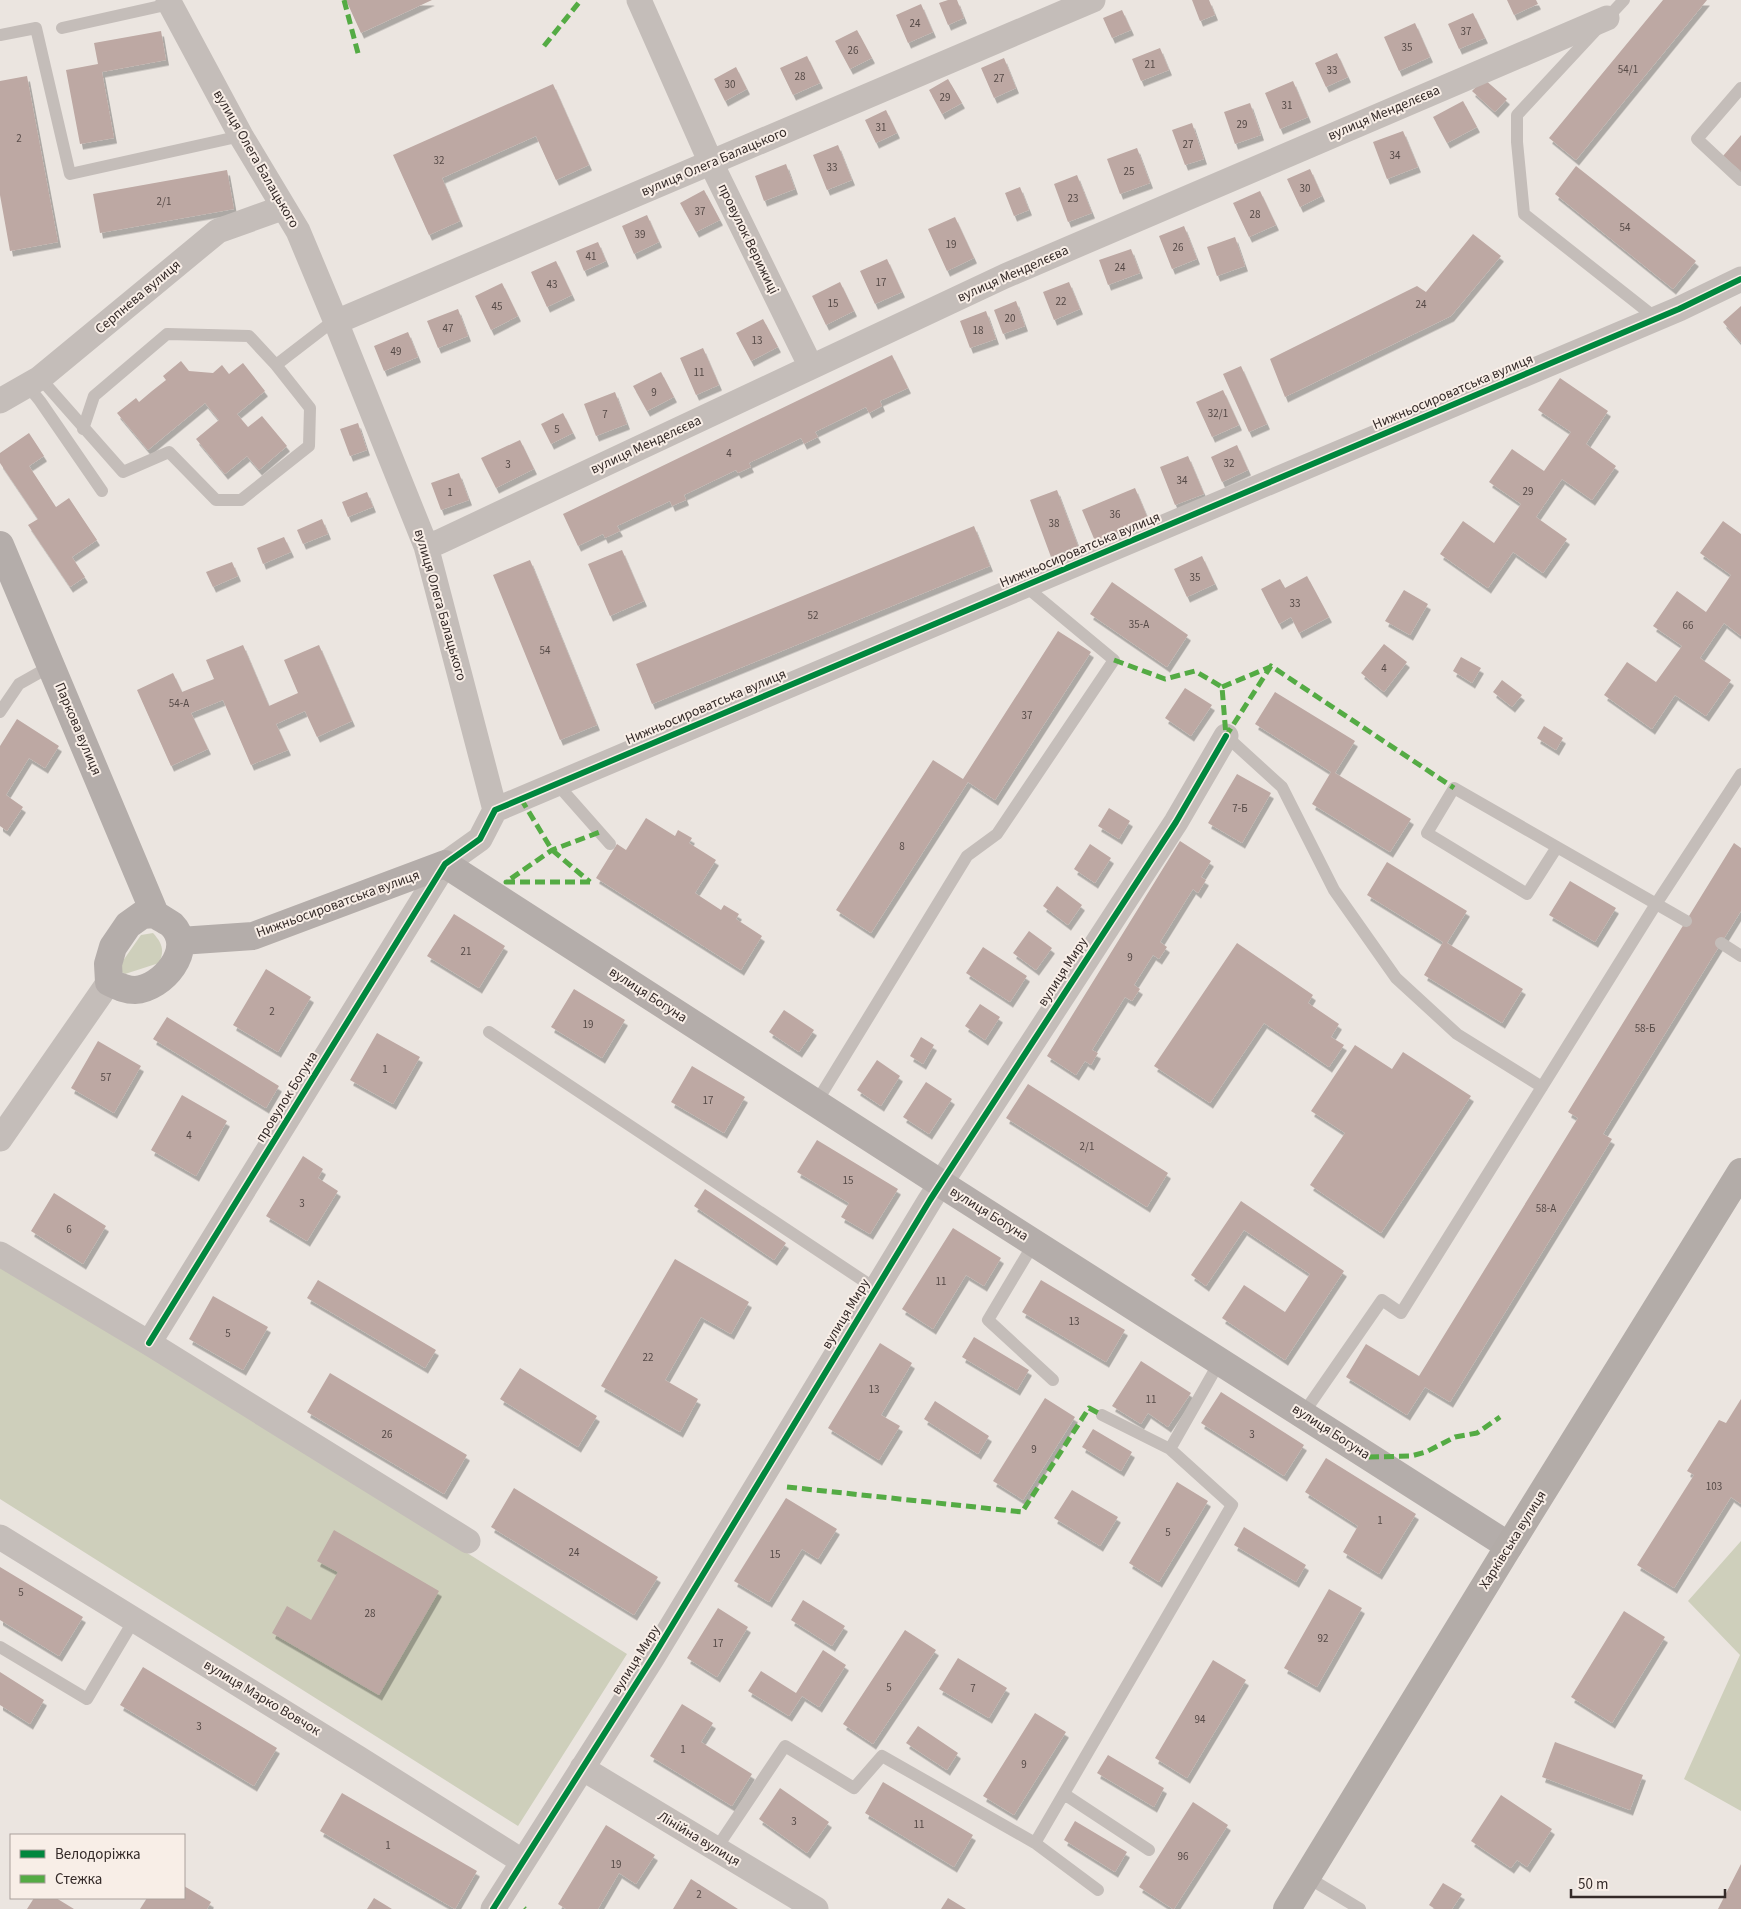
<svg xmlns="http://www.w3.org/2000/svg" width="1741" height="1909" viewBox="0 0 1741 1909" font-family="'Source Sans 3',sans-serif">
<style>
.green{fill:#cecfbb}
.building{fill:#bda8a3;filter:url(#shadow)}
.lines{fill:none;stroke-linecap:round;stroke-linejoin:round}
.service{stroke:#c4bdb9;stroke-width:12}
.minor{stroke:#c4bdb9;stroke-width:25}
.secondary{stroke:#b4adaa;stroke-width:28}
.primary{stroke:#b3aca8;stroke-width:28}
.quiet{stroke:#54ab44;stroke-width:5;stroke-dasharray:10 5;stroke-linecap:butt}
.cycleway-casing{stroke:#f8eee7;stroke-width:9}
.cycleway{stroke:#00873e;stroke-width:6}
.labels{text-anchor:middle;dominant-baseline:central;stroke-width:4;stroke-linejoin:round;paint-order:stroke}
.number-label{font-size:11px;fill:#564a47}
.street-label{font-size:14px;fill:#342a28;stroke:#f8eee7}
</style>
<defs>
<filter id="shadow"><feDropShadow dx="3" dy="5.5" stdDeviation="0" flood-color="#0004"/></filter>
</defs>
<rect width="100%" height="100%" fill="#ebe5e0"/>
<!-- green -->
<path class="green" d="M153,933C162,943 165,950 159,963L125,974L120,971V965L141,935Z
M0,1258L627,1654L518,1826L0,1499Z
M1741,1541V1811L1684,1779L1740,1655L1688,1601Z"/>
<!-- building -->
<path class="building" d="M346,0H432L361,33Z
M948,0H957L964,18L948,25L939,3Z
M1192,0H1209L1215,15L1200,21Z
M1507,0H1536L1538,4L1514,15Z
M1663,0H1707L1576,160L1549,138Z
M921,4L933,32L908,43L896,15Z
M1122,10L1131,30L1112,38L1103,18Z
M1473,13L1485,38L1459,49L1448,24Z
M1415,23L1430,57L1399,71L1384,37Z
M857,30L872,58L850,69L835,41Z
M161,31L166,60L102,72L114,138L80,144L66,70L98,64L94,43Z
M1160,48L1169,70L1141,81L1132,59Z
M1337,53L1348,77L1326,87L1315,63Z
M807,56L820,83L793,95L780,68Z
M1004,58L1016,88L994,98L981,68Z
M736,67L747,89L725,101L714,79Z
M27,76L58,242L10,251L0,195V81Z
M948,79L962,103L942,114L929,90Z
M1484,79L1507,99L1495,112L1472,91Z
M1293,81L1308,117L1280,129L1265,93Z
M553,84L589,165L556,180L536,136L442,178L460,221L429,235L393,155Z
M1463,101L1477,127L1447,143L1433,117Z
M1250,103L1261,135L1235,144L1224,112Z
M886,110L897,133L876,143L865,120Z
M1192,123L1204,159L1185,165L1172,130Z
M1403,131L1418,167L1387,179L1373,142Z
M1741,135V171L1723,156Z
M838,145L852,180L827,190L813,155Z
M1137,148L1150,183L1120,194L1107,159Z
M786,164L795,189L764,201L755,176Z
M1576,166L1696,261L1673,289L1555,194Z
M1310,169L1322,196L1300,207L1287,179Z
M227,170L234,209L100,233L93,194Z
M1077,175L1092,213L1068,222L1054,184Z
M1020,187L1029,210L1014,216L1005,193Z
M704,190L720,220L696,232L680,203Z
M1260,191L1276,225L1249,237L1233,203Z
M647,215L659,242L634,254L622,226Z
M955,217L974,258L947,271L928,229Z
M1184,226L1197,259L1172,269L1159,236Z
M1473,234L1501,256L1451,316L1285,397L1270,359L1417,286L1426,292Z
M1235,237L1245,266L1217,276L1207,247Z
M598,242L606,261L584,271L576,251Z
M1131,249L1140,273L1108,285L1099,260Z
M887,259L902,292L875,304L860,271Z
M556,261L572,295L547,307L531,272Z
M840,282L854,311L826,325L812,296Z
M1069,282L1080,309L1054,320L1043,292Z
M502,283L518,316L491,330L475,296Z
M1016,301L1025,326L1003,334L994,310Z
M1741,306V343L1723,322Z
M458,309L468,336L438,348L427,321Z
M986,311L996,339L970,348L960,321Z
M763,319L778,347L751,361L736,333Z
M408,332L418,357L384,371L374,346Z
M703,348L719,385L696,395L680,358Z
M892,355L908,388L880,401L882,406L869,413L866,407L815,432L818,437L804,444L801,438L749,463L751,467L738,473L736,470L684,495L686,500L672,506L670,501L617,526L620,531L605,538L603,534L578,546L563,514Z
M181,361L189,371L213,373L222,365L229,374L243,363L265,391L237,414L248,427L262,416L287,446L259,470L247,456L225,474L196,439L219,420L205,403L148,450L117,413L136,398L139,402L152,391L166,380L163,376Z
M1241,366L1267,424L1249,432L1223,374Z
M661,372L674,397L647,411L633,386Z
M1560,378L1608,411L1586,444L1616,466L1592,500L1562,479L1536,517L1567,539L1543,573L1513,552L1488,588L1440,554L1463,521L1494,543L1521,504L1489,482L1512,449L1544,471L1571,432L1538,410Z
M1223,390L1239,425L1212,437L1196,402Z
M615,392L627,424L596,436L584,404Z
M563,413L573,433L551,444L541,424Z
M358,423L367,450L350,456L340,429Z
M29,433L44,456L29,466L56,507L69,498L97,540L72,557L85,577L70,587L28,525L38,519L0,463V453Z
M520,440L534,469L496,488L481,458Z
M1237,445L1248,470L1222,482L1211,457Z
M1188,456L1204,494L1175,505L1160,467Z
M459,473L469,500L441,510L431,483Z
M1135,488L1148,519L1095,541L1082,510Z
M1057,490L1078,546L1051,557L1030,500Z
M367,492L373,507L348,517L342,502Z
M322,519L328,534L303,544L297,530Z
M1723,521L1741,534V636L1724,623L1700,658L1731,680L1706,716L1675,695L1652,729L1604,695L1627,662L1656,682L1682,646L1653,626L1677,591L1706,612L1731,575L1700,553Z
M974,526L990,566L652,704L636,664Z
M284,537L291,552L263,564L257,548Z
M622,550L644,601L610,616L588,564Z
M1202,556L1215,584L1187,597L1174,569Z
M530,560L597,725L560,740L493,575Z
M232,562L238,576L213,587L206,572Z
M1307,576L1329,617L1299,633L1291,617L1279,624L1261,589L1280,579L1285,588Z
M1112,582L1188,635L1167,667L1090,614Z
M1404,590L1428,604L1410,635L1385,621Z
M1058,631L1091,652L995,800L968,782L871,933L836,910L933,760L963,779Z
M1384,644L1407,662L1384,692L1361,673Z
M243,645L269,706L298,693L284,660L319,645L352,721L317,737L305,711L276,724L288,750L251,765L223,700L191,713L208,749L171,766L137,690L173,673L182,692L214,679L206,660Z
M1461,657L1481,668L1472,683L1453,671Z
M1502,680L1522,695L1512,707L1493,692Z
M1185,688L1212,705L1191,736L1165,718Z
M1275,692L1355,741L1335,773L1411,819L1390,852L1312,804L1331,772L1255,724Z
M17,719L59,746L45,768L29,758L6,795L23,807L7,831L0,826V746Z
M1544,726L1563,738L1556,750L1537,738Z
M1237,774L1271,793L1242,843L1208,823Z
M1109,808L1130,821L1119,839L1098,826Z
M646,818L675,836L678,830L692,838L689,843L716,860L695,893L721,910L724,905L739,914L736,919L762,936L741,970L596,878L617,844L626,850Z
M1180,841L1211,861L1201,877L1206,880L1198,893L1193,889L1160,942L1167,947L1159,959L1153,955L1134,985L1140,989L1132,1001L1125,997L1092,1050L1098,1053L1091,1065L1085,1061L1076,1075L1047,1056Z
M1734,843L1741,848V911L1603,1134L1612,1139L1450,1402L1425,1387L1407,1415L1346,1377L1366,1344L1419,1376L1578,1118L1568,1112Z
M1090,844L1111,858L1095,883L1074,869Z
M1387,862L1467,911L1447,943L1523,989L1502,1023L1424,975L1443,942L1367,895Z
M1570,881L1616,908L1595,942L1549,915Z
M1057,886L1082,905L1068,925L1043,906Z
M454,914L505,946L479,988L427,956Z
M1029,931L1052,948L1036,970L1013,953Z
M1237,943L1313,995L1308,1003L1339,1024L1331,1037L1344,1045L1329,1067L1264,1023L1210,1103L1154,1066Z
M983,947L1027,976L1010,1002L966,973Z
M266,969L311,997L278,1052L233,1025Z
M574,989L625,1020L602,1058L551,1027Z
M980,1004L1000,1017L985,1040L965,1026Z
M784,1010L814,1030L799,1052L769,1032Z
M167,1017L279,1086L266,1108L153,1039Z
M377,1033L420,1057L393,1104L350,1080Z
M921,1037L934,1045L923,1064L910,1056Z
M98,1041L141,1066L114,1113L71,1088Z
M1355,1045L1392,1069L1403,1052L1471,1096L1381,1233L1310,1185L1345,1133L1311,1111Z
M877,1060L900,1076L881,1106L857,1090Z
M692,1066L745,1097L724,1133L671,1102Z
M926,1082L952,1099L929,1134L903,1117Z
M1028,1084L1168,1173L1147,1207L1006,1118Z
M182,1095L227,1121L196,1176L151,1150Z
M817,1140L898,1189L870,1234L841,1217L849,1203L797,1172Z
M303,1156L323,1169L318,1178L338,1191L307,1241L266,1216Z
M705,1189L786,1243L774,1260L694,1206Z
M54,1193L106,1226L83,1264L31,1231Z
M1241,1201L1344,1271L1285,1360L1222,1318L1244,1285L1285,1312L1310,1274L1244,1230L1206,1286L1191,1275Z
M953,1228L1001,1258L984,1286L966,1275L933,1329L902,1309Z
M675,1259L749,1302L731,1334L701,1317L665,1380L698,1399L680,1432L601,1386Z
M318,1280L436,1350L425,1368L307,1298Z
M1041,1280L1125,1330L1106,1362L1022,1312Z
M213,1296L268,1327L243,1370L189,1339Z
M974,1337L1029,1370L1017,1390L962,1357Z
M880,1343L912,1363L881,1415L900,1426L879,1460L828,1428Z
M1141,1361L1191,1393L1168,1427L1148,1413L1141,1424L1112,1406Z
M520,1368L597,1416L578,1447L500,1399Z
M330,1373L467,1455L444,1494L307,1412Z
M1221,1392L1304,1445L1284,1476L1201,1423Z
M1045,1398L1075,1417L1023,1500L993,1481Z
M1741,1399V1504L1731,1497L1674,1588L1637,1565L1694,1475L1687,1471L1719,1420L1726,1423Z
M935,1401L989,1436L978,1454L924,1419Z
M1093,1429L1132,1452L1121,1471L1082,1447Z
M1326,1458L1416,1514L1379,1574L1343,1552L1358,1526L1305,1492Z
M1177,1482L1208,1501L1159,1582L1129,1563Z
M514,1488L658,1577L634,1615L491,1527Z
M1072,1490L1118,1517L1100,1546L1054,1518Z
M786,1498L837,1529L818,1559L802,1549L769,1602L734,1581Z
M1244,1527L1306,1565L1296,1582L1234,1545Z
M334,1530L439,1591L379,1695L272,1633L287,1606L311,1620L338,1572L317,1561Z
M0,1567L83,1617L59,1656L0,1620Z
M1329,1589L1362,1608L1317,1687L1284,1668Z
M803,1600L845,1626L832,1646L791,1620Z
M718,1608L748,1627L717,1677L687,1658Z
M1624,1611L1665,1637L1612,1723L1571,1697Z
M905,1630L936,1650L873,1744L843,1724Z
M823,1650L846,1665L819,1707L802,1696L789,1716L748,1691L761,1671L796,1693Z
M958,1658L1007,1688L989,1718L939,1689Z
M1213,1660L1246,1680L1187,1778L1155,1758Z
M143,1667L277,1748L254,1786L120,1705Z
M0,1672L44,1700L30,1724L0,1705Z
M682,1704L713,1723L701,1742L752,1774L732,1806L650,1756Z
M1035,1713L1066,1732L1014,1815L983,1796Z
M918,1726L958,1753L947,1770L906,1743Z
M1555,1742L1643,1775L1630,1810L1542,1777Z
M1108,1755L1164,1788L1154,1807L1097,1773Z
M883,1782L973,1835L954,1867L865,1813Z
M780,1788L829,1822L807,1853L759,1819Z
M342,1793L477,1871L455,1909L320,1831Z
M1501,1795L1552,1829L1527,1867L1517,1860L1511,1868L1471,1841Z
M1193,1802L1228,1825L1174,1909H1173L1139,1887Z
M1075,1821L1127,1852L1115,1872L1064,1840Z
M606,1825L655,1855L636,1884L619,1873L598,1909H566L558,1904Z
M1741,1864V1909H1718Z
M691,1879L738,1909H673Z
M1443,1883L1462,1894L1452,1909H1435L1429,1905Z
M184,1886L211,1902L207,1909H140L147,1898H184Z
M34,1898H56L74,1909H27Z
M374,1898L392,1909H367Z
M948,1898L966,1909H941Z"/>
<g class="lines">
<!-- service -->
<path class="service" d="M1624,0L1517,115V142L1524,214L1657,319
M62,28L170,4
M0,35L36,28L70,174L241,136
M1741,88L1697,139L1741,180
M40,378L123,472L169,452L216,500H241L309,446L310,408L276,365
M27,385L40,401L102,491
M83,429L94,396L167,334L249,336L276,365L328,325L336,322
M0,712L19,684L51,666
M1226,736L1282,787L1334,890L1396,978L1457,1034L1542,1087
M557,784L610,844
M1557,847L1527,894L1427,833L1454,788L1686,921
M1721,943L1741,956
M489,1032L876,1289
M816,1103L967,856L997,834L1114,660L1025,586
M1034,1243L988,1320L1053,1380
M1303,1414L1382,1300L1401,1313L1656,904L1741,774
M1102,1415L1170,1449
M0,1647L87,1699L134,1620
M1064,1794L1149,1850
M716,1849L785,1746L854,1788L882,1756L1035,1843
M1307,1877L1360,1909
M1098,1890L1035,1843L1232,1505L1170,1449L1220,1361"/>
<!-- minor -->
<path class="minor" d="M168,0L241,136L298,231L336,322L426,546L495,810
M639,0L711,163L811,367
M336,322L1093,0
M0,401L40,378L218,231L282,208
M426,546L439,542L1005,276L1607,18
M0,1139L109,982
M0,1254L149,1343L468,1541
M149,1343L445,864L480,839L495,810L1679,309L1741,279
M0,1537L358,1758L522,1861
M582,1768L816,1909
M493,1909L653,1657L930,1200L1176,822L1226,736"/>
<!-- secondary -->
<path class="secondary" d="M0,545L155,914
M155,914C160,918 167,921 172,925C196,949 162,989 135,990C125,990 118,986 109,982L108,964L113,947L128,925L142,915Z
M180,941L253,936L445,864L940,1183L1509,1546"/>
<!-- primary -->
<path class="primary" d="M1287,1909L1509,1546L1741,1172"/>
<!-- quiet -->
<path class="quiet" d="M344,0L359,57
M544,46L581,0
M1114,660L1165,679L1195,671L1222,687L1226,736L1271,666L1454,788
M1222,687L1270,667
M521,799L552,850L590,882
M590,882H506L552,850L600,832
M1369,1457L1411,1456L1426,1452L1455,1437L1477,1433L1500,1417
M787,1487L1022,1512L1089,1408L1102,1415
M524,1908L525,1909"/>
<!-- cycleway casing -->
<g class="cycleway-casing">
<path id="cycleway" d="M149,1343L445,864L480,839L495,810L1679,309L1741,279
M493,1909L653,1657L930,1200L1176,822L1226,736"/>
</g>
<!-- cycleway -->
<use href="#cycleway" class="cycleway"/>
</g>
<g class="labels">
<!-- number labels -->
<g class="number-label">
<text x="915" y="23">24</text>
<text x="1466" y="31">37</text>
<text x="1407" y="47">35</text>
<text x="853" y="50">26</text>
<text x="1150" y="64">21</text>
<text x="1628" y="69">54/1</text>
<text x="1332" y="70">33</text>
<text x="800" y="76">28</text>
<text x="999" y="78">27</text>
<text x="730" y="84">30</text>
<text x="945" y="97">29</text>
<text x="1287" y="105">31</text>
<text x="1242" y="124">29</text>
<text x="881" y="127">31</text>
<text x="19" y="138">2</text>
<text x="1188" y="144">27</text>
<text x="1395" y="155">34</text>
<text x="439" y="160">32</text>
<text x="832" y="167">33</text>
<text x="1129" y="171">25</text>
<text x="1305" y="188">30</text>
<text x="1073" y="198">23</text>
<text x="164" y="201">2/1</text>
<text x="700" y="211">37</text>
<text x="1255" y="214">28</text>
<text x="1625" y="227">54</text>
<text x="640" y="234">39</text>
<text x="951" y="244">19</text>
<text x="1178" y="247">26</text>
<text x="591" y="256">41</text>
<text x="1120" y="267">24</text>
<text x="881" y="282">17</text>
<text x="552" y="284">43</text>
<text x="1061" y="301">22</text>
<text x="833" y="303">15</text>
<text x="1421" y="304">24</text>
<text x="497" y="306">45</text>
<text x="1010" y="318">20</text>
<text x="448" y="328">47</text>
<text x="978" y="330">18</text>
<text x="757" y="340">13</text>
<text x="396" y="351">49</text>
<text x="699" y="372">11</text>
<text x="654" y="392">9</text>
<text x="1218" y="413">32/1</text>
<text x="605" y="414">7</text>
<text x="557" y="429">5</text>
<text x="729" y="453">4</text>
<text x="1229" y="463">32</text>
<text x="508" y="464">3</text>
<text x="1182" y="480">34</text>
<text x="1528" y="491">29</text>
<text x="450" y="492">1</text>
<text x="1115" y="514">36</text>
<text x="1054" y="523">38</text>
<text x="1195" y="577">35</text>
<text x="1295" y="603">33</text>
<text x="813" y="615">52</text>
<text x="1139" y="624">35-А</text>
<text x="1688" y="625">66</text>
<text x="545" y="650">54</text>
<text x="1384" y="668">4</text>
<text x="179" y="703">54-А</text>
<text x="1027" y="715">37</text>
<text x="1240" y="808">7-Б</text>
<text x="902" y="846">8</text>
<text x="466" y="951">21</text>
<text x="1130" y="957">9</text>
<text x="272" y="1011">2</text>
<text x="588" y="1024">19</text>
<text x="1645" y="1028">58-Б</text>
<text x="385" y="1069">1</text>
<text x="106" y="1077">57</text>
<text x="708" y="1100">17</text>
<text x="189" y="1135">4</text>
<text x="1087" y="1146">2/1</text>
<text x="848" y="1180">15</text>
<text x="302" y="1203">3</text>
<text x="1546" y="1208">58-А</text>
<text x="69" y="1229">6</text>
<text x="941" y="1281">11</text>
<text x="1074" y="1321">13</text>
<text x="228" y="1333">5</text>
<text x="648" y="1357">22</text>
<text x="874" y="1389">13</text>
<text x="1151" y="1399">11</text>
<text x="387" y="1434">26</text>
<text x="1252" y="1434">3</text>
<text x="1034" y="1449">9</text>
<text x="1714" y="1486">103</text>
<text x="1380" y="1520">1</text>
<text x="1168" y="1532">5</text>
<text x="574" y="1552">24</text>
<text x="775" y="1554">15</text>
<text x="21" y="1592">5</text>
<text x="370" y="1613">28</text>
<text x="1323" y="1638">92</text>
<text x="718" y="1643">17</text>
<text x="889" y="1687">5</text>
<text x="973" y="1688">7</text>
<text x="1200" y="1719">94</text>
<text x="199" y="1726">3</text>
<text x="683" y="1749">1</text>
<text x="1024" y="1764">9</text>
<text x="794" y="1821">3</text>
<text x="919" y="1824">11</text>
<text x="388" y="1845">1</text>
<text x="1183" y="1856">96</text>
<text x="616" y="1864">19</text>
<text x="699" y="1894">2</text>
</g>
<!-- street labels -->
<g class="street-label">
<text transform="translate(1384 113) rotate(-23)">вулиця Менделєєва</text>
<text transform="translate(256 159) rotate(60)">вулиця Олега Балацького</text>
<text transform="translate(714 162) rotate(-23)">вулиця Олега Балацького</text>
<text transform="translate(748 239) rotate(64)">провулок Верижиці</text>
<text transform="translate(1013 274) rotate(-24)">вулиця Менделєєва</text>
<text transform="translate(138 297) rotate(-40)">Серпнева вулиця</text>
<text transform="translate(1453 392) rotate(-23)">Нижньосироватська вулиця</text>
<text transform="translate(646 445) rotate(-25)">вулиця Менделєєва</text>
<text transform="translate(1080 550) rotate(-23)">Нижньосироватська вулиця</text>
<text transform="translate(440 605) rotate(74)">вулиця Олега Балацького</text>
<text transform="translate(706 707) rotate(-23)">Нижньосироватська вулиця</text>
<text transform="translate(78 729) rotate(67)">Паркова вулиця</text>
<text transform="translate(338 904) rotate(-20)">Нижньосироватська вулиця</text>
<text transform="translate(1063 972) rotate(-57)">вулиця Миру</text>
<text transform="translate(648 995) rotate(33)">вулиця Богуна</text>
<text transform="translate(287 1097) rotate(-58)">провулок Богуна</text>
<text transform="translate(989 1214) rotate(32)">вулиця Богуна</text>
<text transform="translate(846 1314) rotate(-59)">вулиця Миру</text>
<text transform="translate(1331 1432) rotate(33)">вулиця Богуна</text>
<text transform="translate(1513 1540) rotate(-58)">Харківська вулиця</text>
<text transform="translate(636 1660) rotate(-58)">вулиця Миру</text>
<text transform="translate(262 1698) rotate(31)">вулиця Марко Вовчок</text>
<text transform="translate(699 1839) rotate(31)">Лінійна вулиця</text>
</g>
</g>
<!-- legend -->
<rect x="10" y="1834" width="175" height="65" fill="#f8eee7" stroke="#aaa09b"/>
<rect x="20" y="1850" width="25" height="8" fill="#00873e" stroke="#aaa09b"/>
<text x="55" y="1859" font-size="15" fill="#342a28">Велодоріжка</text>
<rect x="20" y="1875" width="25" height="8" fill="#54ab44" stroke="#aaa09b"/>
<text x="55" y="1884" font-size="15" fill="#342a28">Стежка</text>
<!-- scale -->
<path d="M1571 1889v8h154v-8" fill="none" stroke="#342a28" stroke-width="2.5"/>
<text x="1578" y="1889" font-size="15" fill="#342a28" stroke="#f8eee7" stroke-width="4" paint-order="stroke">50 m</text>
</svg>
